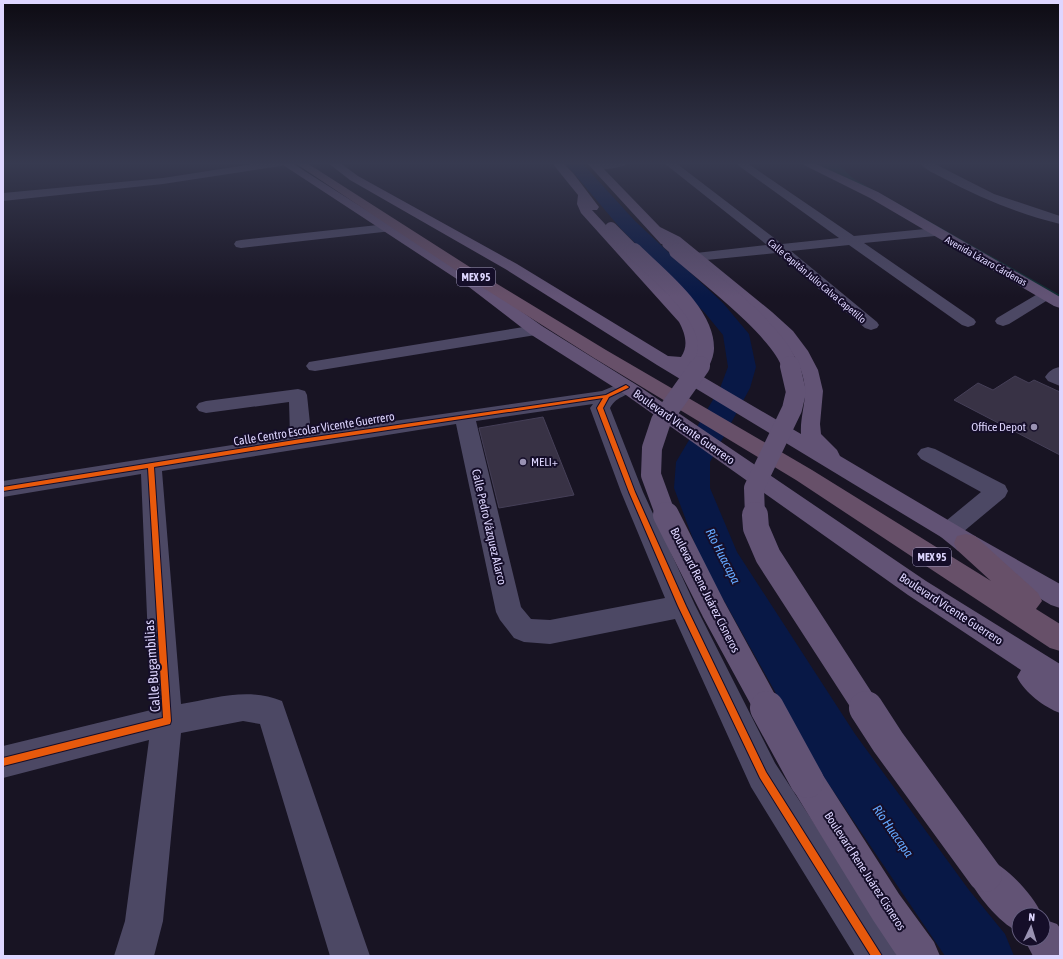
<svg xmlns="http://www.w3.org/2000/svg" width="1063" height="959" viewBox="0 0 1063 959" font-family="'Asap Condensed',sans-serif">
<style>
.green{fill:#112d32}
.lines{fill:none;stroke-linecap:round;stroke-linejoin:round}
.river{fill:#081846;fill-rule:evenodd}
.building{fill:#383245;stroke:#453f57}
.minor{fill:#4c4864;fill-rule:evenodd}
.major{fill:#625375;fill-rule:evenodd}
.highway{fill:#675069;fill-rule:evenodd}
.major-bridge-far4{stroke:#625375;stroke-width:12}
.major-bridge-far3{stroke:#625375;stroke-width:16}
.major-bridge-far2{stroke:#625375;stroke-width:20}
.major-bridge-far1{stroke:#625375;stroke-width:26}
.major-bridge{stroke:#625375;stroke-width:34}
.cycleway-casing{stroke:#150e29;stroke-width:2}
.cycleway{fill:#e8590c;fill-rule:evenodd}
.poi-dot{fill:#9992b2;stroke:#150e29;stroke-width:1.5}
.labels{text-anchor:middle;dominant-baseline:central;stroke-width:4;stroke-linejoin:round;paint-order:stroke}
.far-street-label{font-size:10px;fill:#ded6ff;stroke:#150e29}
.shield{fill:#150e29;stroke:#a29abf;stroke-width:1}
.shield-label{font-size:11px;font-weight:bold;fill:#ded6ff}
.street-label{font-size:12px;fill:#ded6ff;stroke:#150e29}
.poi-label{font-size:12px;fill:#ded6ff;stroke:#150e29;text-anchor:end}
.water-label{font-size:13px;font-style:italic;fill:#64a8ff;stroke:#150e29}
.near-street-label{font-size:14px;fill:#ded6ff;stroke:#150e29}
</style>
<rect width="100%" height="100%" fill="#181423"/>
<!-- green -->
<path class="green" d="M837,163L854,179L1060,295V299L815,165Z"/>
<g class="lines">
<!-- river -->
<path class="river" d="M565,163H582L635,221L723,303L749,334L756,367L750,388L710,462V488L737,552L855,734L969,890L1005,934L1014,956H945L819,770L700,558L674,488L676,462L720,388L728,367L723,335L705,313L621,229Z"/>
</g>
<!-- building -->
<path class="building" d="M1015,376L1029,383L1034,380L1060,392V455L954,400L978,383L993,390Z
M543,417L574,495L499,508L479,428Z"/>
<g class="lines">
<!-- minor -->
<path class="minor" d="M260,163H286L281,166L163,184L3,201V193L163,178Z
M601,163H628C624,168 595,172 591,167L592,165Z
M664,163H676L782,244L839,238L735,163H747L854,236L935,228L940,229L942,232L940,235L935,236L864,243L974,319L976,322L974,325L968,327L962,325L849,245L791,251L877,322L879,325L877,328L871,330L865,328L776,253L696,261L691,260L689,257L691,254L696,253L767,245Z
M920,163H933L994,194L1060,216V224C1019,214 980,198 943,178C936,174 925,170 920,163Z
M387,224L392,225L393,228L392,231L241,248L236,247L234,244L236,241L241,240Z
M1046,290L1051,292L1054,295L1051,298L1009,324L1003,326L997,324L995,321L997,318L1041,292Z
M536,325L542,326L544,330L542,334L315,371L309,370L306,366L309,362L315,361Z
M1060,367V386L1048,381L1045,377C1049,371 1053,368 1060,367Z
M626,381L633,383L635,387C628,398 618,394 610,408L643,492L695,605L775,763L891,942L897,956H855L751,787L675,619L550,644L524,642L514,638L500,620L496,612L456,424L162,471L181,704C216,698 248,687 282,701L370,956H330L260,724L243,721L181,733L163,921L154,956H114L125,921L149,740L3,778V746L151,710L141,474L3,497V481L290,436L289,402L206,413L199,411L196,407L199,403L206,401L298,389L305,391L307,395L311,433L602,391ZM593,404L590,408L621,492L665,598L550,620L531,619L521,607L476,421Z
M928,447L935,449L1005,485L1008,491L1005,497L957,537L949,540L941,537L937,531L941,525L981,492L921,459L917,454L921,449Z"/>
<!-- major -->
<path class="major" d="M280,163H292L479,281L542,326L640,387L926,581L1060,664V713C1044,707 1025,693 1017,677L1021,670L908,595L626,395L530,334L469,287Z
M328,163H340L358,176L517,264L668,356L681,357C689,346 685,333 679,322L581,213L577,204L578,195L552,163H563L573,173L599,207L597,210H592L694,320C702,334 710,362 688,368L801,434C800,419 805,406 805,391C804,347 757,316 727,290C708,275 690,259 671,243L661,244L587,163H598L660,227L680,237L772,312L793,331L808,351L818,370L823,391L820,424L821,434L837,450L840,456L975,536L1060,584V608L1051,605L957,550L941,537L657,365L507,270L350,180Z
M800,163H814L878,192L1060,297V308L1054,306L870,198Z
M807,765L819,769L899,894L934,942L940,956H897L873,920L795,793L791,781L795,769Z
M985,857C1006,866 1033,894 1042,915H1019V932C1000,924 975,893 967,875L972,862Z
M1043,919L1057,924L1060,928V956H1033L1024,939H1043Z"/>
<!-- highway -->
<path class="highway" d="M295,163H307L476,271L606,350L812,470L991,581L957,550L954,543L957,536L966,534L975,536L1038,593L1042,601L1036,609L1060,624V651L1050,648L796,480L594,358L466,277Z"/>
<!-- major-bridge-far4 -->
<path class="major-bridge-far4" d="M611,228L635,252
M668,243L678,252"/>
<!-- major-bridge-far3 -->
<path class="major-bridge-far3" d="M634,251C658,275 707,312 706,349C706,355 702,362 700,367
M677,251C705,275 782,334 790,367"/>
<!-- major-bridge-far2 -->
<path class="major-bridge-far2" d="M666,516L651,475L652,448L661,421L700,366
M755,516L754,488L792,409L796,392L790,366"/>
<!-- major-bridge-far1 -->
<path class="major-bridge-far1" d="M666,515L714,610L768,709
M755,515L756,528L768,556L867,709"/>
<!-- major-bridge -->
<path class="major-bridge" d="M767,708L807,781
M866,708L888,742L985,875"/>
<!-- cycleway casing -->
<g class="cycleway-casing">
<path id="cycleway" d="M626,385L629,387L628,388L609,397L603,408L635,492L686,606L766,772L882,956H871L760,778L678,606L629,492L597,408L603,398L301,443L154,467L171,721L170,724L3,766V758L163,718L148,468L3,491V487L301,439L606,395Z"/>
</g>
<!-- cycleway -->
<use href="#cycleway" class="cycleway"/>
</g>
<!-- sky -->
<linearGradient id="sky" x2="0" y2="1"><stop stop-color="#0d0b13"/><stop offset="0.55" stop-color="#373a50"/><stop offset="1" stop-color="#373a50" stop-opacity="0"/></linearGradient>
<rect width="1063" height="297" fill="url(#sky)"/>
<!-- markers -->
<g class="poi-dot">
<circle cx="1034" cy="427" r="4"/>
<circle cx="523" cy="462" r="4"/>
</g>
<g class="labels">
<!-- far-street labels -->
<g class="far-street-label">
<text transform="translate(986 261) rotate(29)">Avenida Lázaro Cárdenas</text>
<text transform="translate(817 281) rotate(40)">Calle Capitán Julio Calva Capetillo</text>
</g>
<!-- shield labels -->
<g class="shield">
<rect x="457" y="268" width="38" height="18" rx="3"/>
<rect x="913" y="548" width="38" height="18" rx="3"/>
</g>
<g class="shield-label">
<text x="476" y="277">MEX 95</text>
<text x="932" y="557">MEX 95</text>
</g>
<!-- street labels -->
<g class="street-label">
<text transform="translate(684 427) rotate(35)">Boulevard Vicente Guerrero</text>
<text transform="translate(314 429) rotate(-9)">Calle Centro Escolar Vicente Guerrero</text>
<text transform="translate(489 527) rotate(77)">Calle Pedro Vázquez Alarco</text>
<text transform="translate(705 590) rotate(63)">Boulevard Rene Juárez Cisneros</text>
<text transform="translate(951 609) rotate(33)">Boulevard Vicente Guerrero</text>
<text transform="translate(865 871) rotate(57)">Boulevard Rene Juárez Cisneros</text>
</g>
<!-- poi labels -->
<g class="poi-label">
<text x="1026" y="427">Office Depot</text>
<text x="531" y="462" text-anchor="start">MELI+</text>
</g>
<!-- water labels -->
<g class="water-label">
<text transform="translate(723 556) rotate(63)">Río Huacapa</text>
<text transform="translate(893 831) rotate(55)">Río Huacapa</text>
</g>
<!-- near-street labels -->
<g class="near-street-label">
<text transform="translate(152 666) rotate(-94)">Calle Bugambilias</text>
</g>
</g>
<!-- border -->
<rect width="1063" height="959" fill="none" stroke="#ded6ff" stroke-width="8"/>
<!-- north arrow -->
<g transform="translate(1031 927) rotate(4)"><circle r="19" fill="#150e29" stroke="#655e7f"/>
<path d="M0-3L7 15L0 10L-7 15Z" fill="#9992b2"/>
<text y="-6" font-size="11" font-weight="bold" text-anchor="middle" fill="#ded6ff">N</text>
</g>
</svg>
